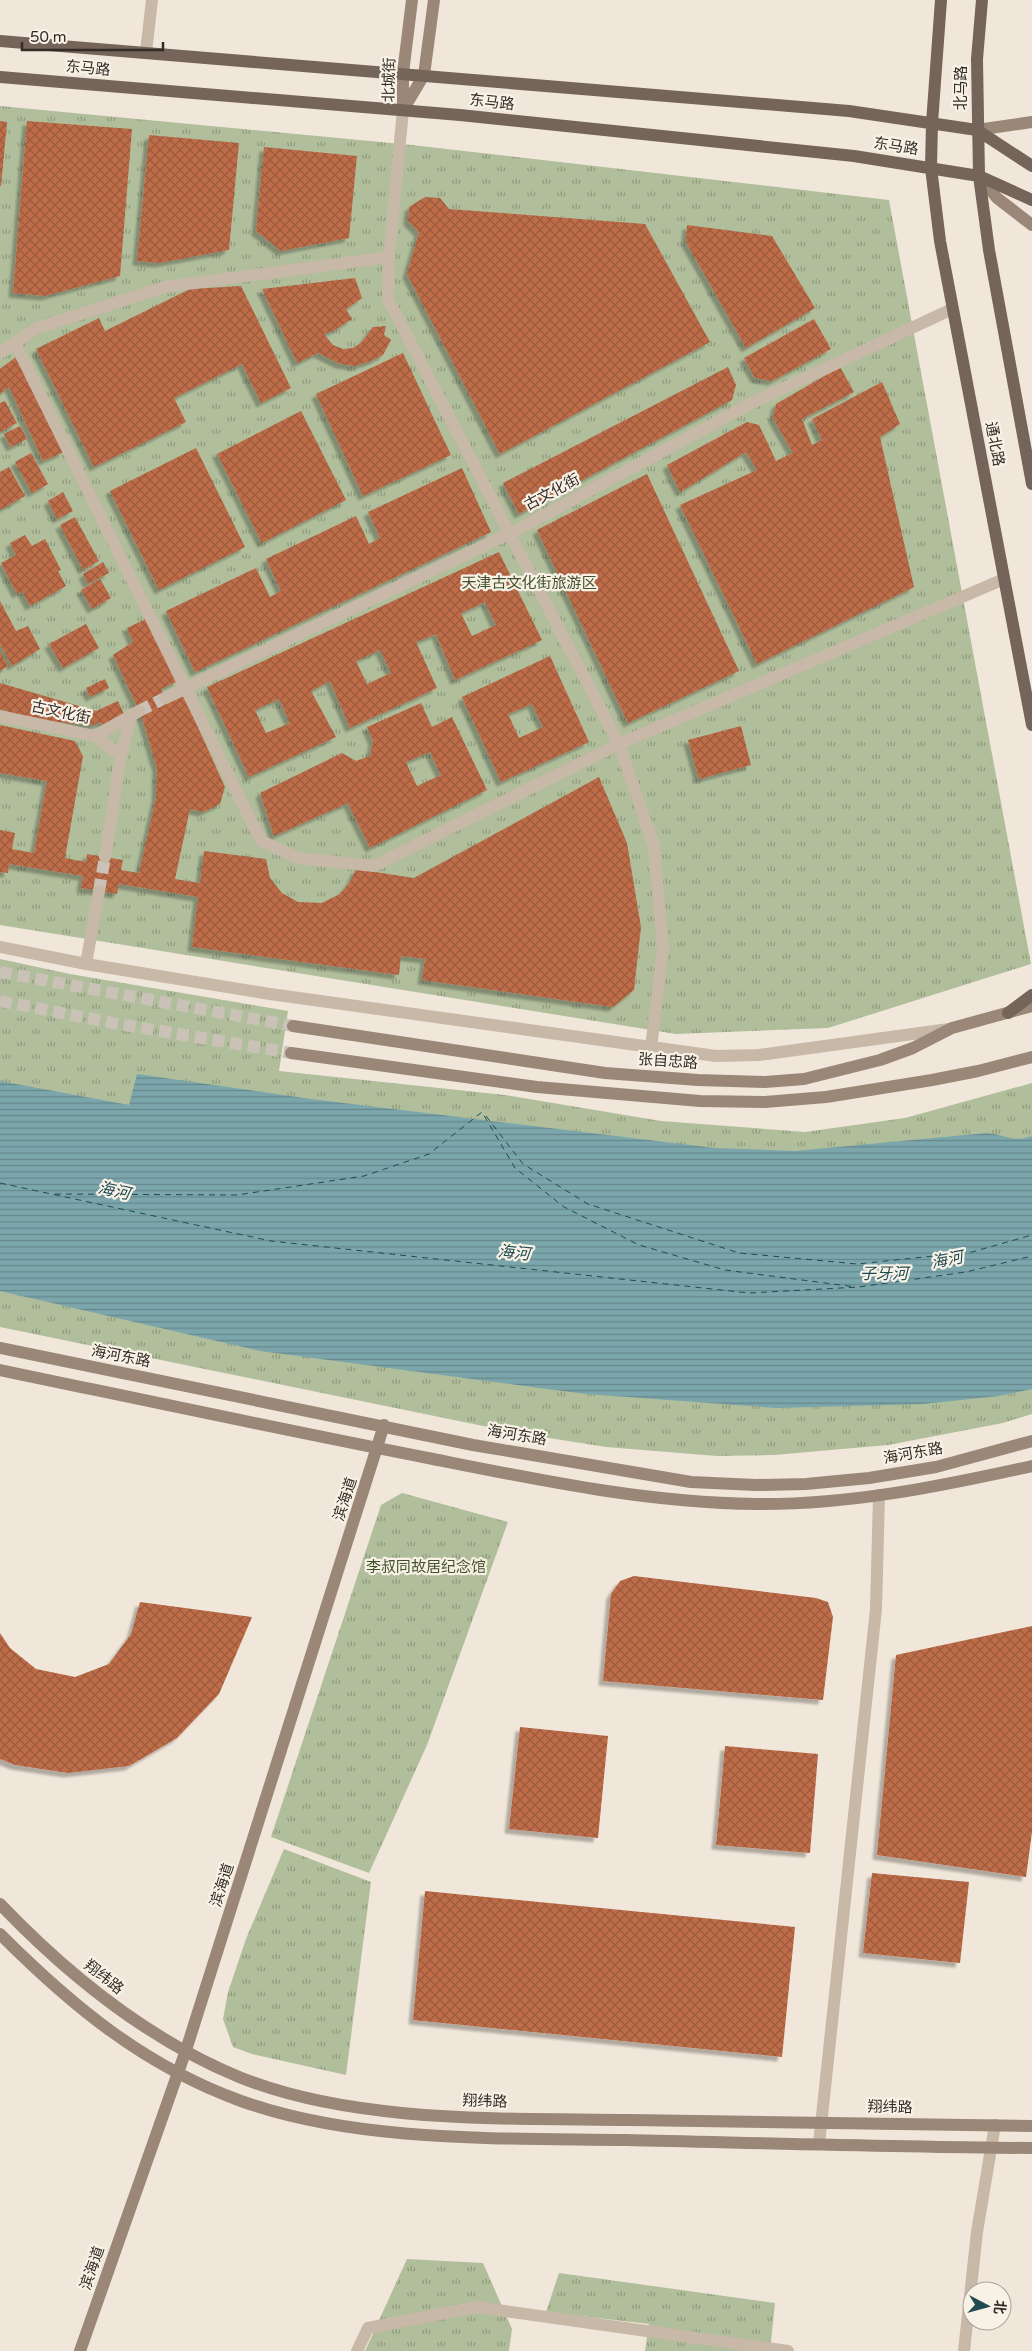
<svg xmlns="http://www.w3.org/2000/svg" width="1032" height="2351" viewBox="0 0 1032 2351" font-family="'Varela Round','Noto Sans SC',sans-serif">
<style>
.grass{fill:url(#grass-tufts)}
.water{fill:url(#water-rules)}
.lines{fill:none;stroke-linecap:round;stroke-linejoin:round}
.ferry{stroke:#1f4c53;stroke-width:1;stroke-dasharray:6 5;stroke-linecap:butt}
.building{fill:url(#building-cross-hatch);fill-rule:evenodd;filter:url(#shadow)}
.street-tunnel{stroke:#cac2b6;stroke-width:12;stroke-dasharray:12 6;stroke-linecap:butt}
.secondary-tunnel{stroke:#cac2b6;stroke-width:12;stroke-dasharray:12 6;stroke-linecap:butt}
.street{stroke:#c7b8a7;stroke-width:12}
.secondary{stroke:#9b8778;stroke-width:12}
.primary{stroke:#756459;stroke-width:12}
.labels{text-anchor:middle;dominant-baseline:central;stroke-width:4.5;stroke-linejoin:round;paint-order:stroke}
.street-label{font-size:15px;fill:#342c27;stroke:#f8f1e6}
.park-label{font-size:15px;fill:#41512c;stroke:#f8f1e6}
.water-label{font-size:16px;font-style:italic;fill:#1f4c53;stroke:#f8f1e6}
</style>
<defs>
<pattern id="grass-tufts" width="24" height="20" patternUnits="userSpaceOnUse" patternTransform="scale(1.25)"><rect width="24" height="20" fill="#b0be9b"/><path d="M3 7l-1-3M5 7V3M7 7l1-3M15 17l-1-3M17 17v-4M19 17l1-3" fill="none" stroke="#909b7e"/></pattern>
<pattern id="water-rules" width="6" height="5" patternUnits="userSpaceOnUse" patternTransform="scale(1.25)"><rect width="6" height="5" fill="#7ba6ab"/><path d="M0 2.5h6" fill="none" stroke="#66878b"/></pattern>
<pattern id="building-cross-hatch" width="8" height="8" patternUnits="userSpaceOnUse" patternTransform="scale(1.25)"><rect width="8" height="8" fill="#bf6d49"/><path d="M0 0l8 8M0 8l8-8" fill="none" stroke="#9c5a3d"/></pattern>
<filter id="shadow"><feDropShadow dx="-4.5" dy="4.5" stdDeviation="1" flood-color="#0004"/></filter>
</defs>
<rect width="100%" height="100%" fill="#f0e7da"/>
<!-- grass -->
<path class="grass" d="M0,106L412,145L889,200L1031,964L828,1028L676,1034L0,925Z
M0,959L70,974L288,1011L279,1071L505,1095L661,1121L805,1132L905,1118L1032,1083V1414L1003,1423L888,1445L774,1455L717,1456L606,1447L517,1433L0,1327Z
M402,1493L508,1522L427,1745L369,1873L271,1837L381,1505Z
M284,1849L371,1882L346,2075L252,2054L233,2047L223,2019L228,1992L246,1939Z
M407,2259L483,2263L512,2329L509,2351H365Z
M559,2273L775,2303L770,2351H645L649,2324L546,2312Z"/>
<!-- water -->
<path class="water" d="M137,1074L311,1099L715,1148L795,1151L987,1133C1007,1135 1012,1143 1032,1136V1389L999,1396L923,1404L776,1408L586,1394L260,1351L0,1291V1081L129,1105Z"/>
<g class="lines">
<!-- ferry -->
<path class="ferry" d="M486,1116L523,1164L588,1204L739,1253L857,1264L972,1252L1032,1235
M0,1183L271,1241L749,1293L859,1287L966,1272L1032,1256
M55,1194L237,1195L364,1176L429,1154L482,1112L515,1168L564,1207L639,1245L725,1270L856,1287"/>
</g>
<!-- building -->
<path class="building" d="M0,121L7,122L1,186H0Z
M27,121L132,129L120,276L45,296L13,293Z
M149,135L239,143L229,250L159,263L137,261Z
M264,147L357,156L349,238L281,251L256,231Z
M425,197L440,198L449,209L645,224L710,342L500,454L407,274L419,232L408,221L409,207Z
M687,225L772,236L815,308L746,348L686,242Z
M355,278L362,298L346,309L352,319L335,330L324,334L333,345L343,349L353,348L362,342L373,327L386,326L384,335L391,340L383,355L371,361L355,366L340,364L318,353L297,363L262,289Z
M241,286L291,388L261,403L242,364L174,398L186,422L94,467L36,349L99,318L105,331L190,289Z
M814,319L831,349L772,381L755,378L744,358Z
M403,353L451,455L363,496L316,394Z
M16,357L64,452L43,461L9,387L0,394V369Z
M728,367L736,385L732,400L519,514L503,483Z
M840,367L854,392L802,419L812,445L822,440L812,419L882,382L900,424L880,437L914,587L757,664L680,505L757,470L746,452L680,492L667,465L747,422L759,425L776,461L793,453L773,418L776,404Z
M5,401L17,423L0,432V403Z
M301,411L346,500L262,543L217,454Z
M20,426L27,439L11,447L4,434Z
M196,448L245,547L159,590L110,491Z
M31,453L48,484L32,493L15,462Z
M9,467L25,496L0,510V472Z
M462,468L491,532L195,672L166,611L256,568L270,597L281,591L266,559L356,516L369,544L380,538L368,512Z
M647,474L739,671L628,723L537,530Z
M63,492L73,511L57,519L48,501Z
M75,517L99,561L83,570L60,525Z
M25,535L32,546L45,539L61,570L58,571L66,586L30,606L22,591L17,594L1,563L16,555L10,543Z
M499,552L542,640L455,680L436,634L416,642L437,688L350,728L330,681L311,691L336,737L249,777L207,687ZM485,602L496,625L472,636L461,613ZM380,650L391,673L367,684L356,661ZM279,699L290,723L266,733L255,710Z
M103,562L109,573L88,584L83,574Z
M100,579L111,598L92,609L81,590Z
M0,601L16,631L28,626L40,649L12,666L0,644Z
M148,618L178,681L161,689L167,704L184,696L225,787L220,804L203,812L190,809L175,879L200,883L204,851L266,859L270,878L282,893L298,902L322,903L340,894L350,882L356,869L414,878L599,777L627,843L641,927L634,990L613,1007L422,980L425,959L401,956L399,975L192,947L198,897L119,884L117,894L81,888L83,876L9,864L8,873L0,872V830L15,833L12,849L34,853L47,781L0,773V725L75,741L83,756L65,858L86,862L87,854L123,860L121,870L139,873L156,798L157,768L142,717L113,655L133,642L127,628Z
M86,624L99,648L63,668L49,644Z
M0,651L8,666L0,671Z
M550,656L589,742L501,782L462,697ZM532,704L543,727L519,738L508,714Z
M105,679L109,688L90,697L86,688Z
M0,683L96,711L118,701L124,714L103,725L102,722L93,725L34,720L0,709Z
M421,703L432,727L452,717L487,790L370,848L348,803L274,836L260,793L342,753L356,761L370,756L373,741L367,727ZM430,752L441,775L417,786L406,762Z
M741,726L751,765L699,779L688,740Z
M634,1576L816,1598L828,1602L833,1617L823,1700L603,1681L611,1594L620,1581Z
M140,1602L252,1617L219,1694L177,1738L129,1766L68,1773L15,1765L0,1759V1633L10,1648L36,1669L75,1677L109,1664L131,1634Z
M1032,1626V1832L1026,1877L877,1855L896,1655Z
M520,1727L608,1736L598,1838L509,1829Z
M725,1746L818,1754L810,1853L716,1845Z
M872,1873L969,1882L960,1963L863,1953Z
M425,1891L795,1927L782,2057L413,2020Z"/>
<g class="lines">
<!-- street-tunnel -->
<path class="street-tunnel" d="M139,711L165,698
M99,891L105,857"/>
<!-- secondary-tunnel -->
<path class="secondary-tunnel" d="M0,972L293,1026
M0,1001L113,1023L291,1053"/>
<!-- street -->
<path class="street" d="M146,52L152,0
M15,343L261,841L298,858L374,866L619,744L388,299L389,257
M0,353L37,328L165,287L389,257L403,110
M165,698L511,533L752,403L952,309
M0,716L95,736L139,711
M95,736L121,756L105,857
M121,756L131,715
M0,947L86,964L270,994L716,1056L759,1055L949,1029
M86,964L99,891
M651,1048L663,948L654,846L619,744L1004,579
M819,2144L876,1609L879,1495
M357,2351L368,2328L476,2307L788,2351
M964,2351L977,2232L995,2125"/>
<!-- secondary -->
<path class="secondary" d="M403,110L424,75L434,0
M403,110V73L412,0
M977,130L1032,122
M979,176L997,198L1032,225
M293,1026L605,1073L698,1080L765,1082L804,1079L880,1060L913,1048L952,1028L1032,1006
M291,1053L537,1087L700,1101L765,1102L826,1097L932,1080L978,1071L1032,1057
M0,1348L473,1445L691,1482L756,1485L806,1484L869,1478L936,1467L1032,1441
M0,1370C144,1400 289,1431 433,1459C539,1480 648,1503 756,1504C850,1505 941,1486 1032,1466
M0,1904C68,1975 147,2039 239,2077C354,2124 507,2118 630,2120C764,2121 898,2123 1032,2126
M0,1934C71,2005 144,2066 241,2101C358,2143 503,2138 626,2140C762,2143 897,2147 1032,2148
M80,2351L186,2050L384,1425"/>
<!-- primary -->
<path class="primary" d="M941,0L932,123L931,168L940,241L1032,725
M982,0L977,59L979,176L989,250L1032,484
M0,41L849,111L977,130L1032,166
M0,77L460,115L854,156L979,176L1032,200
M1008,1013L1032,995"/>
</g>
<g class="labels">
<!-- street labels -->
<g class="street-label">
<text transform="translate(88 68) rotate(5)">东马路</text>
<text transform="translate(389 80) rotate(-89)">北城街</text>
<text transform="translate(961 88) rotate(-90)">北马路</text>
<text transform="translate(492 102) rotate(6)">东马路</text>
<text transform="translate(896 146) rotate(9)">东马路</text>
<text transform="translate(995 444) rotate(79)">通北路</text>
<text transform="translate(552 492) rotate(-28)">古文化街</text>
<text transform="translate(61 712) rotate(12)">古文化街</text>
<text transform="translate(668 1061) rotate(4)">张自忠路</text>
<text transform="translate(121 1356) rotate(11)">海河东路</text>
<text transform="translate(517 1435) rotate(9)">海河东路</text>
<text transform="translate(913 1453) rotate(-10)">海河东路</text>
<text transform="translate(345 1499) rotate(-72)">滨海道</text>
<text transform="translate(222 1885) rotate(-72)">滨海道</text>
<text transform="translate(104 1977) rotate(38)">翔纬路</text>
<text transform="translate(485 2101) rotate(2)">翔纬路</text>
<text transform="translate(890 2107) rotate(1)">翔纬路</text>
<text transform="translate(92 2268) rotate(-71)">滨海道</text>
</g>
<!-- park labels -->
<g class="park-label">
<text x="529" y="583">天津古文化街旅游区</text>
<text x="426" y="1567">李叔同故居纪念馆</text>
</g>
<!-- water labels -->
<g class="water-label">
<text transform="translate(114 1191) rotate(12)">海河</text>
<text transform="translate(514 1253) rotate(6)">海河</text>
<text transform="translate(947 1260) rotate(-11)">海河</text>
<text x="884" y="1274">子牙河</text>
</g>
</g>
<!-- north arrow -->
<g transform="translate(987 2306) rotate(96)"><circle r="24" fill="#f8f1e6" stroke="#aaa29a"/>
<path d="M0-4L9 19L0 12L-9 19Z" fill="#1f4c53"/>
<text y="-8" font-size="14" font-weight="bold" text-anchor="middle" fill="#342c27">北</text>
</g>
<!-- scale -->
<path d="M22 42v8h141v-8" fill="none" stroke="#342c27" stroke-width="2.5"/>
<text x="30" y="42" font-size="15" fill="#342c27" stroke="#f8f1e6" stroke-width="4" paint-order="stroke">50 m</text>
</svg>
